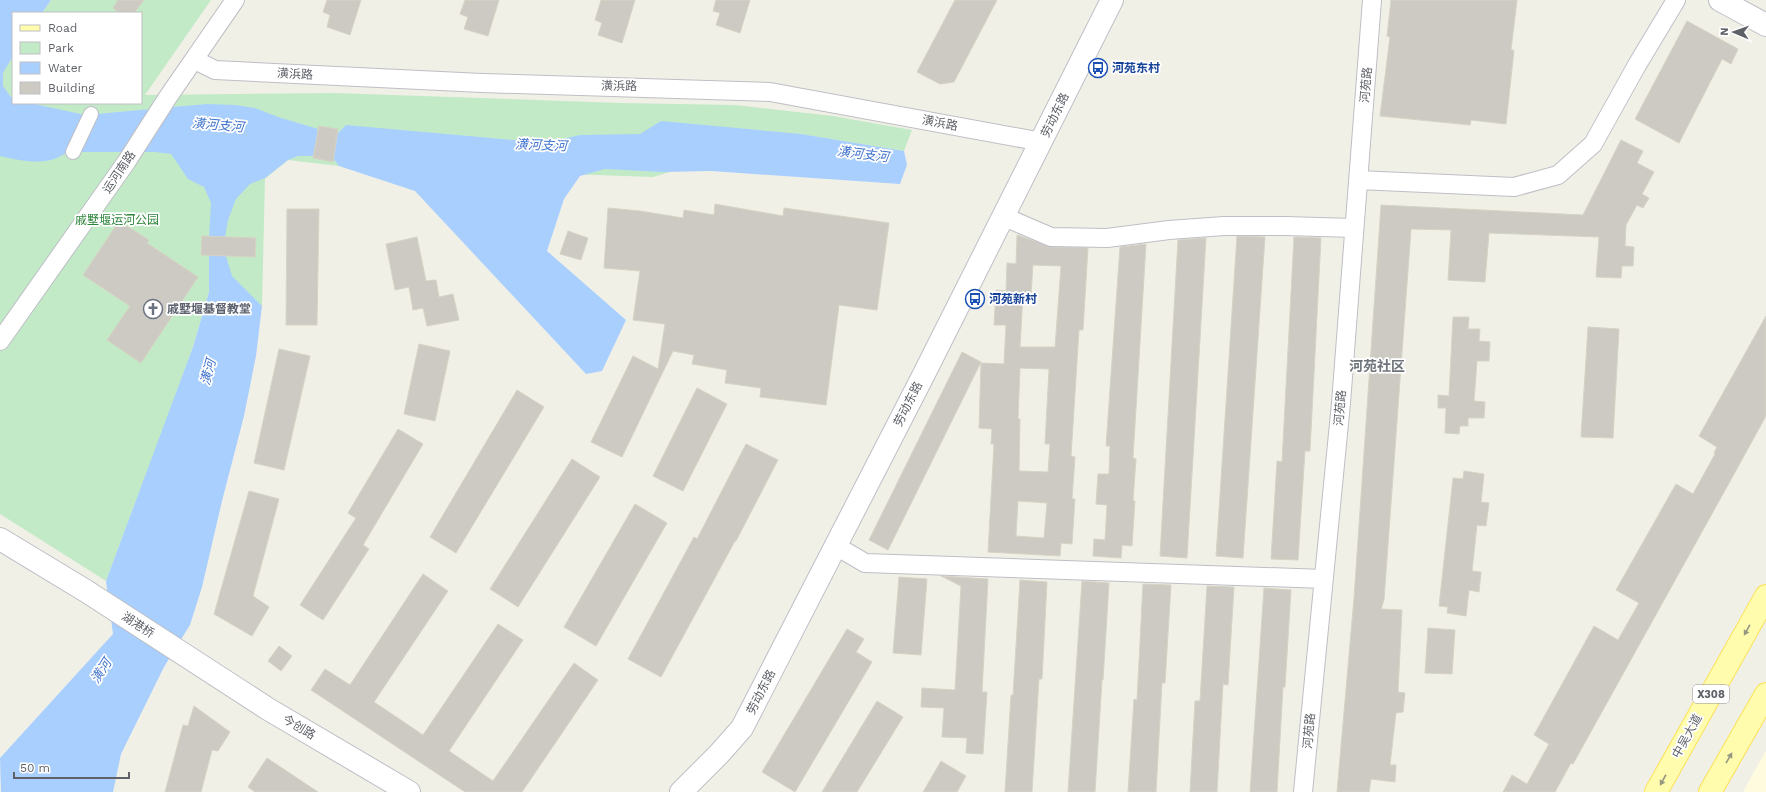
<svg xmlns="http://www.w3.org/2000/svg" width="1766" height="792" viewBox="0 0 1766 792" font-family="'Work Sans','Noto Sans SC',sans-serif">
<style>
.commercial{fill:#fffbde}
.green{fill:#c2eac7}
.water{fill:#a9cfff}
.building{fill:#cccac3;stroke:#d7d3c4;fill-rule:evenodd}
.lines{fill:none;stroke-linecap:round;stroke-linejoin:round}
.pedestrian-casing{stroke:#bebfc6;stroke-width:16}
.minor-casing{stroke:#bebfc6;stroke-width:20}
.tertiary-casing{stroke:#bebfc6;stroke-width:24}
.secondary-casing{stroke:#bcbec5;stroke-width:24}
.primary-casing{stroke:#fce155;stroke-width:24}
.pedestrian{stroke:#fff;stroke-width:14}
.minor{stroke:#fff;stroke-width:18}
.tertiary{stroke:#fff;stroke-width:22}
.secondary{stroke:#fff;stroke-width:22}
.primary{stroke:#fffcae;stroke-width:22}
.oneway{fill:#969780}
.labels{text-anchor:middle;dominant-baseline:central;stroke-width:3.5;stroke-linejoin:round;paint-order:stroke}
.shield{fill:#fff;stroke:#8e9095;stroke-width:1}
.shield-label{font-size:11px;font-weight:bold;fill:#5e6168}
.transit-label{font-size:12px;font-weight:bold;fill:#164399;stroke:#fff;text-anchor:start}
.street-label{font-size:12px;fill:#5e6168;stroke:#fff}
.park-label{font-size:12px;fill:#2f863d;stroke:#fff}
.worship-label{font-size:12px;font-weight:bold;fill:#5b616d;stroke:#fff;text-anchor:start}
.water-label{font-size:13px;font-style:italic;fill:#4174cd;stroke:#fff}
.quarter-label{font-size:14px;font-weight:bold;fill:#6f737a;stroke:#fff}
</style>
<rect width="100%" height="100%" fill="#f1f0e7"/>
<!-- commercial -->
<path class="commercial" d="M1766,751V792H1743L1754,772Z"/>
<!-- green -->
<path class="green" d="M51,0H211L145,95L335,93L621,103L735,105L833,116L912,130L904,151L800,134L653,177L339,166L288,160L265,179L262,306L209,292L193,347L171,408L106,581L0,514V74L13,56V103H141V13H42Z"/>
<!-- water -->
<path class="water" d="M0,0H51L42,13H13V56L3,73V86L10,96L13,98V103H30L85,115L207,104L235,105L255,108L278,117L318,129L314,156H298L288,160L265,178L250,184L236,199L228,220L225,237H209L211,203L204,187L188,179L171,154L155,152H67C48,167 22,161 0,156Z
M661,121L801,134L904,151L907,165L900,184L711,171L663,172L605,169L580,176L564,199L547,251L626,320L602,371L586,374L415,191L339,166L333,158L337,134L346,125L546,143L580,135L640,134Z
M209,255L226,256L232,276L262,306L256,356L244,416L222,501L202,587L190,625L164,667L121,754L113,792H1L0,758L113,634L106,581L193,347L209,292Z"/>
<!-- building -->
<path class="building" d="M118,0H144L134,13H120L113,8Z
M327,0H361L350,35L327,27L330,15L323,12Z
M465,0H499L488,36L464,29L468,17L460,14Z
M601,0H635L622,43L598,35L602,23L595,20Z
M716,0H750L740,33L716,25L720,13L713,11Z
M955,0H997L954,82L940,84L917,72Z
M1391,0H1517L1511,50H1514L1506,124L1471,120L1470,125L1380,116L1390,37L1387,36Z
M1687,21L1738,49L1731,64L1722,59L1679,143L1635,119Z
M319,126L338,129L333,162L313,158Z
M1621,140L1643,151L1637,163L1654,172L1642,194L1649,198L1643,208L1637,205L1626,225L1625,246L1634,247L1633,266H1622L1621,278L1596,277L1599,237L1489,233L1485,282L1448,280L1451,230L1411,229L1384,600L1381,609L1402,610L1398,692L1405,693L1403,712L1396,713L1390,765H1396L1395,782L1371,779L1369,792H1337L1354,598L1381,205L1583,215Z
M715,204L783,216L784,208L889,223L877,310L839,305L826,405L760,397L761,388L725,383L727,370L692,364L694,355L673,351L622,457L591,442L633,356L658,369L665,324L633,320L640,271L604,268L608,208L640,211L683,218L684,210L714,215Z
M287,209H319L317,325H286Z
M119,221L149,240L147,243L198,277L141,363L107,340L130,306L83,275Z
M568,231L588,238L581,260L560,254Z
M1017,235L1051,247L1088,248L1083,330H1079L1071,456L1075,457L1072,499H1075L1072,544L1061,543L1060,556L988,552L994,444H991L992,429L979,428L981,363L1004,364L1006,325H994L996,290L1006,291L1007,263L1016,264ZM1033,265L1061,266L1055,347H1020L1023,294H1031ZM1020,368L1049,369L1045,444H1050L1048,472L1019,471L1020,419H1018ZM1018,501L1047,503L1044,538L1016,536Z
M202,236L256,238L255,257L201,255Z
M1237,236L1265,237L1243,558L1216,556Z
M417,237L426,281L436,280L439,297L453,294L459,320L427,326L423,308L413,310L409,287L395,290L386,244Z
M1294,237L1321,238L1310,451H1305L1298,560L1271,559L1277,461L1282,462Z
M1206,238L1187,558L1160,556L1178,240Z
M1146,244L1133,458L1136,459L1133,501H1135L1132,546L1122,545L1121,558L1093,556L1094,539L1105,540L1107,505L1096,504L1098,474H1109L1110,446H1106L1120,247Z
M1766,316V416L1728,485L1573,764L1571,763L1555,792H1503L1512,775L1527,784L1549,744L1534,735L1594,626L1618,640L1639,603L1616,590L1676,484L1693,494L1715,454L1714,453L1717,447L1699,436Z
M1453,317H1469L1468,329H1480L1479,341L1490,342L1489,361H1477L1474,401L1485,402L1484,418H1468V426H1460L1459,434L1445,433L1446,408H1438V395L1449,396Z
M1588,327L1619,329L1613,438L1581,437Z
M419,344L450,351L435,421L404,414Z
M279,349L310,356L284,470L254,463Z
M962,352L981,362L888,550L869,540Z
M697,388L727,404L683,491L653,476Z
M517,390L544,407L456,553L430,537Z
M398,429L423,444L363,545L369,549L323,620L300,605L356,518L348,513Z
M746,444L778,460L736,541H735L661,677L628,659L694,537L697,539Z
M572,459L600,477L518,607L490,589Z
M1464,471L1484,474L1481,502L1489,503L1486,526L1477,525L1472,571L1481,572L1479,592L1469,590L1466,616L1447,613L1448,607L1439,606L1453,478L1463,479Z
M249,491L279,499L253,596L269,607L252,636L214,614Z
M635,504L667,523L596,646L564,627Z
M423,574L448,591L374,702L423,735L498,624L523,640L449,751L493,781L574,663L598,680L522,792H465L311,690L325,669L350,685Z
M941,576L988,579L982,692H987L983,754L966,753L967,738L942,737L944,708L921,707L922,688L955,690L961,586Z
M899,577L927,579L921,655L893,653Z
M1020,580L1047,582L1042,679H1039L1032,792H1005L1011,695H1013Z
M1082,581L1109,583L1103,680H1102L1095,792H1068Z
M1143,584L1171,585L1165,683H1162L1156,792H1128L1134,699L1137,700Z
M1207,586L1234,587L1228,685L1223,684L1217,792H1190L1195,701H1200Z
M1264,588L1291,590L1285,687H1283L1277,792H1250Z
M1428,628L1455,630L1452,674L1425,673Z
M847,629L864,639L856,652L872,662L795,792L762,772Z
M279,646L292,656L281,671L268,661Z
M877,701L903,717L857,792H822Z
M194,706L230,732L218,751L212,750L201,792H165L183,725L188,726Z
M267,758L318,792H255L248,787Z
M941,761L966,776L957,792H923Z"/>
<g class="lines">
<!-- pedestrian casing -->
<g class="pedestrian-casing">
<path id="pedestrian" d="M73,152L91,114"/>
</g>
<!-- minor casing -->
<g class="minor-casing">
<path id="minor" d="M195,60L215,70L482,83L770,92L1042,142
M1358,180L1514,187L1558,175L1593,144L1637,65L1676,0
M1002,216L1051,237L1107,238L1169,230L1224,226H1285L1354,228
M0,341L127,161L168,97L235,0
M836,546L865,563L1324,579
M1303,792L1341,403L1372,0"/>
</g>
<!-- tertiary casing -->
<g class="tertiary-casing">
<path id="tertiary" d="M1720,0L1766,25
M681,792L719,754L742,728L923,376L1112,0"/>
</g>
<!-- secondary casing -->
<g class="secondary-casing">
<path id="secondary" d="M0,539L86,591L268,709L409,792"/>
</g>
<!-- primary casing -->
<g class="primary-casing">
<path id="primary" d="M1656,792L1766,596
M1710,792L1766,694"/>
</g>
<!-- pedestrian -->
<use href="#pedestrian" class="pedestrian"/>
<!-- minor -->
<use href="#minor" class="minor"/>
<!-- tertiary -->
<use href="#tertiary" class="tertiary"/>
<!-- secondary -->
<use href="#secondary" class="secondary"/>
<!-- primary -->
<use href="#primary" class="primary"/>
</g>
<!-- one-way arrows -->
<defs><path id="oneway-solid" d="M-6-.8H1V-3.2L6.5 0L1 3.2V.8H-6Z"/></defs>
<g class="oneway">
<use href="#oneway-solid" transform="translate(1747 630) rotate(119)"/>
<use href="#oneway-solid" transform="translate(1729 758) rotate(-60)"/>
<use href="#oneway-solid" transform="translate(1663 780) rotate(119)"/>
</g>
<!-- icons -->
<defs>
<g id="bus-ring" transform="scale(1)"><circle r="9.5" fill="#fff" stroke="#1a4fb4" stroke-width="1.5"/><path d="M-5-6H5V4H4V6H2V4H-2V6H-4V4H-5ZM-3.5-4V0h7V-4ZM-3.5 1.2v1.5H-2V1.2ZM2 1.2v1.5H3.5V1.2Z" fill="#1a4fb4"/></g>
<g id="church-ring" transform="scale(1)"><circle r="9.5" fill="#fff" stroke="#6b7280" stroke-width="1.5"/><path d="M-1.2-6h2.4v3.5h3.3v2.4h-3.3V6h-2.4V-.1h-3.3v-2.4h3.3Z" fill="#6b7280"/></g>
</defs>
<g fill-rule="evenodd">
<use href="#bus-ring" x="1098" y="68"/>
<use href="#bus-ring" x="975" y="299"/>
<use href="#church-ring" x="153" y="309"/>
</g>
<g class="labels">
<!-- shield labels -->
<rect class="shield" x="1693" y="685" width="36" height="18" rx="3"/>
<g class="shield-label">
<text x="1711" y="694">X308</text>
</g>
<!-- transit labels -->
<g class="transit-label">
<text x="1112" y="68">河苑东村</text>
<text x="989" y="299">河苑新村</text>
</g>
<!-- street labels -->
<g class="street-label">
<text transform="translate(295 74) rotate(3)">潢浜路</text>
<text transform="translate(1366 85) rotate(-85)">河苑路</text>
<text transform="translate(619 86) rotate(1)">潢浜路</text>
<text transform="translate(1055 115) rotate(-64)">劳动东路</text>
<text transform="translate(940 123) rotate(11)">潢浜路</text>
<text transform="translate(119 172) rotate(-56)">运河南路</text>
<text transform="translate(908 404) rotate(-63)">劳动东路</text>
<text transform="translate(1340 408) rotate(-85)">河苑路</text>
<text transform="translate(138 625) rotate(33)">湖港桥</text>
<text transform="translate(761 692) rotate(-63)">劳动东路</text>
<text transform="translate(299 727) rotate(31)">今创路</text>
<text transform="translate(1309 731) rotate(-85)">河苑路</text>
<text transform="translate(1687 736) rotate(-61)">中吴大道</text>
</g>
<!-- park labels -->
<g class="park-label">
<text x="117" y="220">戚墅堰运河公园</text>
</g>
<!-- worship labels -->
<g class="worship-label">
<text x="167" y="309">戚墅堰基督教堂</text>
</g>
<!-- water labels -->
<g class="water-label">
<text transform="translate(218 125) rotate(5)">潢河支河</text>
<text transform="translate(541 145) rotate(2)">潢河支河</text>
<text transform="translate(863 154) rotate(7)">潢河支河</text>
<text transform="translate(208 372) rotate(-75)">潢河</text>
<text transform="translate(101 671) rotate(-57)">潢河</text>
</g>
<!-- quarter labels -->
<g class="quarter-label">
<text x="1377" y="366">河苑社区</text>
</g>
</g>
<!-- legend -->
<rect x="12" y="12" width="130" height="92" fill="#ffffff" stroke="#bfc0c3"/>
<rect x="20" y="25" width="20" height="6" fill="#fffcae" stroke="#bfc0c3"/>
<text x="48" y="32" font-size="12" fill="#5e6168">Road</text>
<rect x="20" y="42" width="20" height="12" fill="#c2eac7" stroke="#bfc0c3"/>
<text x="48" y="52" font-size="12" fill="#5e6168">Park</text>
<rect x="20" y="62" width="20" height="12" fill="#a9cfff" stroke="#bfc0c3"/>
<text x="48" y="72" font-size="12" fill="#5e6168">Water</text>
<rect x="20" y="82" width="20" height="12" fill="#cccac3" stroke="#bfc0c3"/>
<text x="48" y="92" font-size="12" fill="#5e6168">Building</text>
<!-- north arrow -->
<g transform="translate(1734 32) rotate(272)" stroke="#ffffff" stroke-width="3" paint-order="stroke">
<path d="M0-3L7 15L0 10L-7 15Z" fill="#5e6168"/>
<text y="-6" font-size="11" font-weight="bold" text-anchor="middle" fill="#5e6168">N</text>
</g>
<!-- scale -->
<path d="M14 772v6h115v-6" fill="none" stroke="#5e6168" stroke-width="2"/>
<text x="20" y="772" font-size="12" fill="#5e6168" stroke="#ffffff" stroke-width="3" paint-order="stroke">50 m</text>
</svg>
